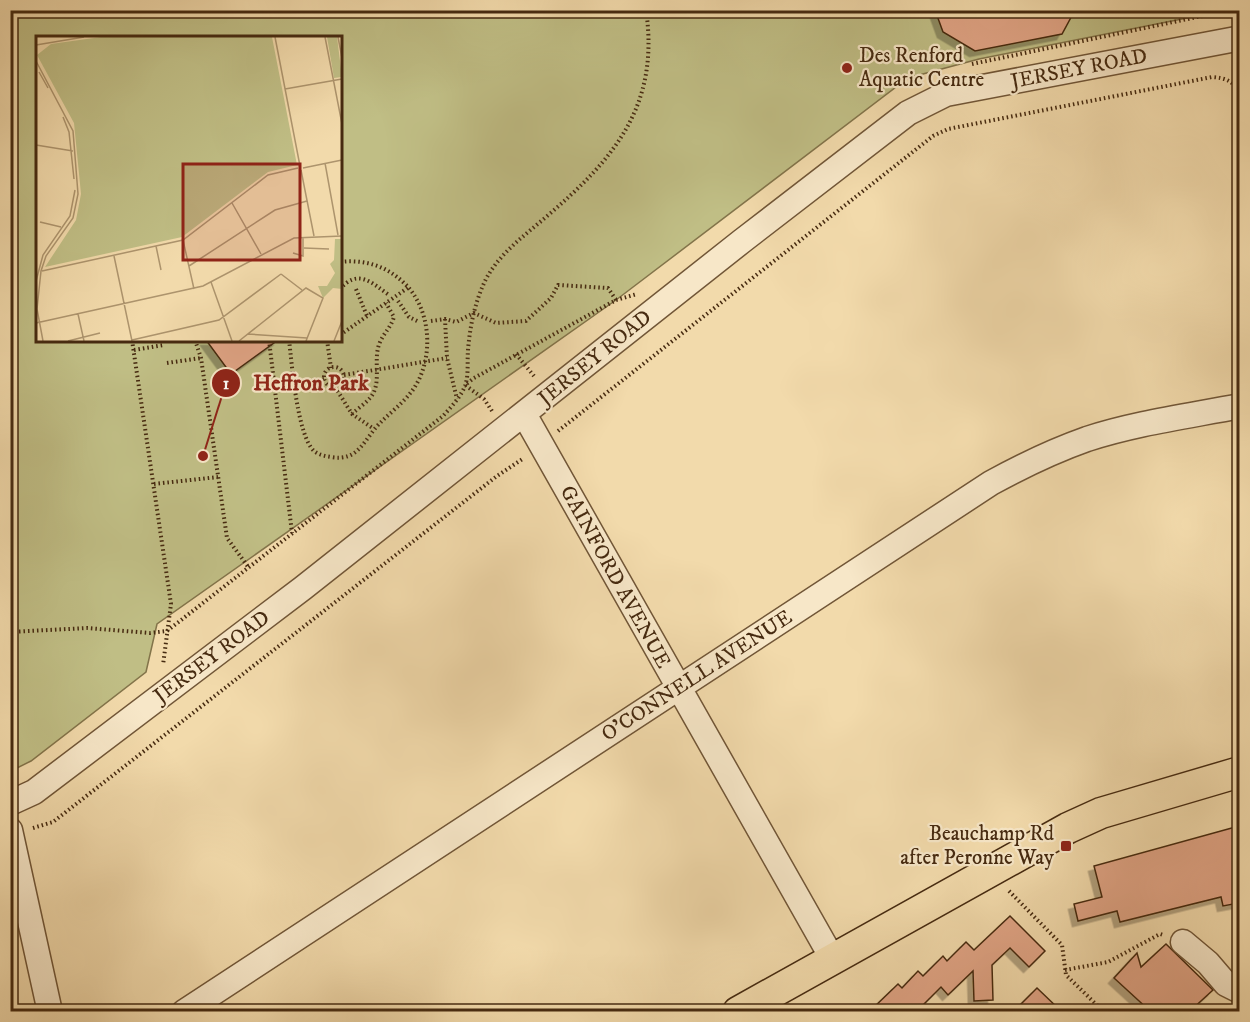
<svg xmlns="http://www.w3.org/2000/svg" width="1250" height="1022" viewBox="0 0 1250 1022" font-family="'IM FELL DW Pica',serif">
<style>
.green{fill:#c0be85;stroke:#83744a;stroke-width:1.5;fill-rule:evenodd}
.building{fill:#e0a485;stroke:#462a10;stroke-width:1.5;filter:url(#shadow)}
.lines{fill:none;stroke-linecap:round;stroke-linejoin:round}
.minor-casing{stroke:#715637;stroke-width:27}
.major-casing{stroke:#462a10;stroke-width:33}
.path{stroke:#462a10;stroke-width:4;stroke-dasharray:1.5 3;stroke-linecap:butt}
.minor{stroke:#f7e7c8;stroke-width:24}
.major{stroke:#f2daab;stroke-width:30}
.poi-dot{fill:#8f2418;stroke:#f7e7c8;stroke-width:2}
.labels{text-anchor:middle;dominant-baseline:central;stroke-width:4.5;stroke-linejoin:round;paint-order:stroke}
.poi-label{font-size:21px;fill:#462a10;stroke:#f7e7c8;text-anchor:start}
.street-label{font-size:21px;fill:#462a10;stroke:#f7e7c8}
.inset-road{fill:none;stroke:#ad946d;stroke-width:1.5}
.view{fill:#8f2418;fill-opacity:0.15;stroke:#8f2418;stroke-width:3}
.inset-edge{fill:none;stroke:#462a10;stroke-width:3}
.leader{fill:none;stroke:#8f2418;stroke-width:2}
.callout-dot{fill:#8f2418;stroke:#f7e7c8;stroke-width:2}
.mark-label{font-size:18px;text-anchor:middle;font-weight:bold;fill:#fff}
.callout-label{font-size:22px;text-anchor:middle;font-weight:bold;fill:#8f2418;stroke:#f7e7c8;stroke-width:4.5;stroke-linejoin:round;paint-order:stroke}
</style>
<defs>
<filter id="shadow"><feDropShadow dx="-5.5" dy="5.5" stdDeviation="0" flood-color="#0004"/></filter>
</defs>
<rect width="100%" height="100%" fill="#f2daab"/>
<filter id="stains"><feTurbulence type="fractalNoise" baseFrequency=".00333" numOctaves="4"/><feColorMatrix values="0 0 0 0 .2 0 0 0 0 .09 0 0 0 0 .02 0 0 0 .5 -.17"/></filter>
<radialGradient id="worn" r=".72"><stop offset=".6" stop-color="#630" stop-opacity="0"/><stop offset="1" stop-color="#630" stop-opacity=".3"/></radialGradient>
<!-- green -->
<path class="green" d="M11,11H1207L1202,15L979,59L908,78L616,300L157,624L146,672L31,761L11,771ZM38,38H340V340H38Z"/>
<!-- building -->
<path class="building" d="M935,10H1075L1062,34L975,51L943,32Z
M206,340H278L231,374Z
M1239,826V867L1234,868L1239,903L1223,906L1221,897L1120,922L1117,911L1078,921L1074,904L1102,897L1094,866Z
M1010,916L1045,951L1029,967L1010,948L992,965L993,1000L974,1001L973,971L948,995L941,987L917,1011H870L898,984L902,988L918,971L923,976L943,956L947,961L966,942L974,950Z
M1166,944L1213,990L1190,1011H1150L1114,978L1137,953L1141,967Z
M1037,988L1061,1011H1014Z"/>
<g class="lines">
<!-- minor casing -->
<g class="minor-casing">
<path id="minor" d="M524,414L832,958
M10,803L34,792L303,588L742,241L908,113L946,94L1236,39
M10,830L50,1012
M1183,942L1208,963L1226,984L1240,991
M184,1012L991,483C1022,466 1053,451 1087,439C1136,423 1189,416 1240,406"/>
</g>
<!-- major casing -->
<g class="major-casing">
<path id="major" d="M738,1012L1068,828L1101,813L1240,772"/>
</g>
<!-- path -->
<path class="path" d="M972,64L1207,15L1217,10
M340,289C358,268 372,283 389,295
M356,289L367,316
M398,301L409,317L419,322
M445,319L447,358L457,399
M431,321L445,319L456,322L474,313L496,323L526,321L551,298L558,285L608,288L616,300
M340,335L409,287
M132,340L171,604L163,665
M195,340L201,358L227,538L249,568
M269,340L292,533
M289,340C292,364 297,435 314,451C319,455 325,456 331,457C359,462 364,439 380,423C390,413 403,403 412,391C435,360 432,308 403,282C386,266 364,259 340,262
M327,340L331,368
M134,350L164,345
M516,354L534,376
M167,363L201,358
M324 377a10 10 0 1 1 20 0a10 10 0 1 1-20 0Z
M344,375L447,358
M296,384L324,379
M335,387L352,414L374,429
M492,411L484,399L465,385L474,378L616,300L637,294
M352,414C357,409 365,404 370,398C383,383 372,360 380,342C384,333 391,327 394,317L386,303
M558,431L933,136L948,129L1212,77C1226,78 1233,81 1240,93
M154,484L218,477
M10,632L87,628L150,633L167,631L443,416C451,407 460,398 465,386C469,375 467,361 468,350C470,326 475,301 486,279C500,253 524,236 546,217C614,159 660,106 646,10
M33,828L53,822L497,476L524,458
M1009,891L1062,945L1066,975L1104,1012
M1065,970L1108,962L1160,934L1163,935"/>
<!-- minor -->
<use href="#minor" class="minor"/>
<!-- major -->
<use href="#major" class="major"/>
</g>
<!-- markers -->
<g class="poi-dot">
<circle cx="847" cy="68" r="6"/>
<rect x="1060" y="840" width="12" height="12" rx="3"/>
</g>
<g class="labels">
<!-- poi labels -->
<g class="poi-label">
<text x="859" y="56">Des Renford<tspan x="859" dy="24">Aquatic Centre</tspan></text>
<text x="1054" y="834" text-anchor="end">Beauchamp Rd<tspan x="1054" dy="24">after Peronne Way</tspan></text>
</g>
<!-- street labels -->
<g class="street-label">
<text transform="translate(1079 69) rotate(-11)">JERSEY ROAD</text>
<text transform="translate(595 358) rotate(-39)">JERSEY ROAD</text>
<text transform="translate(615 577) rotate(61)">GAINFORD AVENUE</text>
<text transform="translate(212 657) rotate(-37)">JERSEY ROAD</text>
<text transform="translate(697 676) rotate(-33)">O'CONNELL AVENUE</text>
</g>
</g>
<!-- overview -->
<g transform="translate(36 36)">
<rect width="306" height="306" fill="#f2daab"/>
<path d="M65,1H236L261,129L232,136L146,201L9,231L40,184L45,158L38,87L1,19L15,8ZM291,1H301L306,41L298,42ZM299,203H306V253L297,252L287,262L282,250H291L299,237L294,228L298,224Z" fill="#c0be85"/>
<path class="inset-road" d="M239,1L264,130M289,1L306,88M302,1L306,22M0,9L48,1M0,25L37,95L42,158L37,182L10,220L5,235L1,273L7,305M3,36L12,52M249,53L306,43M27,81L33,96L38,143M0,109L37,115M289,127L302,199M267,132L306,124M265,134L278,200M196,167L225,218M4,186L25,191M147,204L158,253M120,210L125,234M268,212L293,213M257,217L267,220V201M78,220L96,305M153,230L239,174L271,165M6,235L147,204L232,139L262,132M245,238L266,254M0,245L7,219L34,180L39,154M175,246L196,305M42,278L48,305M0,287L167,250L258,202L306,200M212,298L271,302M96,304L183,284L245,238M32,305L64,297M203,305L270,252L287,262L270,305M298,305L306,285"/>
<path class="view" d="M147,128H264V224H147Z"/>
<rect width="306" height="306" class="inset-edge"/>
</g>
<!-- callouts -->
<path class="leader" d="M203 456L226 383"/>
<g class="callout-dot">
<circle cx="203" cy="456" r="6"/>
<circle cx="226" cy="383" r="15"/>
</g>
<g class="mark-label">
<text x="226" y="389">1</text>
</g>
<g class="callout-label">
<text x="311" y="390">Heffron Park</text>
</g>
<!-- margin -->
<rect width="1250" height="1022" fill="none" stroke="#f2daab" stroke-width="36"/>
<rect x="12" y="12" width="1226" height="998" fill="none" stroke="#462a10" stroke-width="3"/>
<rect x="18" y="18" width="1214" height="986" fill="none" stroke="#462a10" stroke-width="1.5"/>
<rect width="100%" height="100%" filter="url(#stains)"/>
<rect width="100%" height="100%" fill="url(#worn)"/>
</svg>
